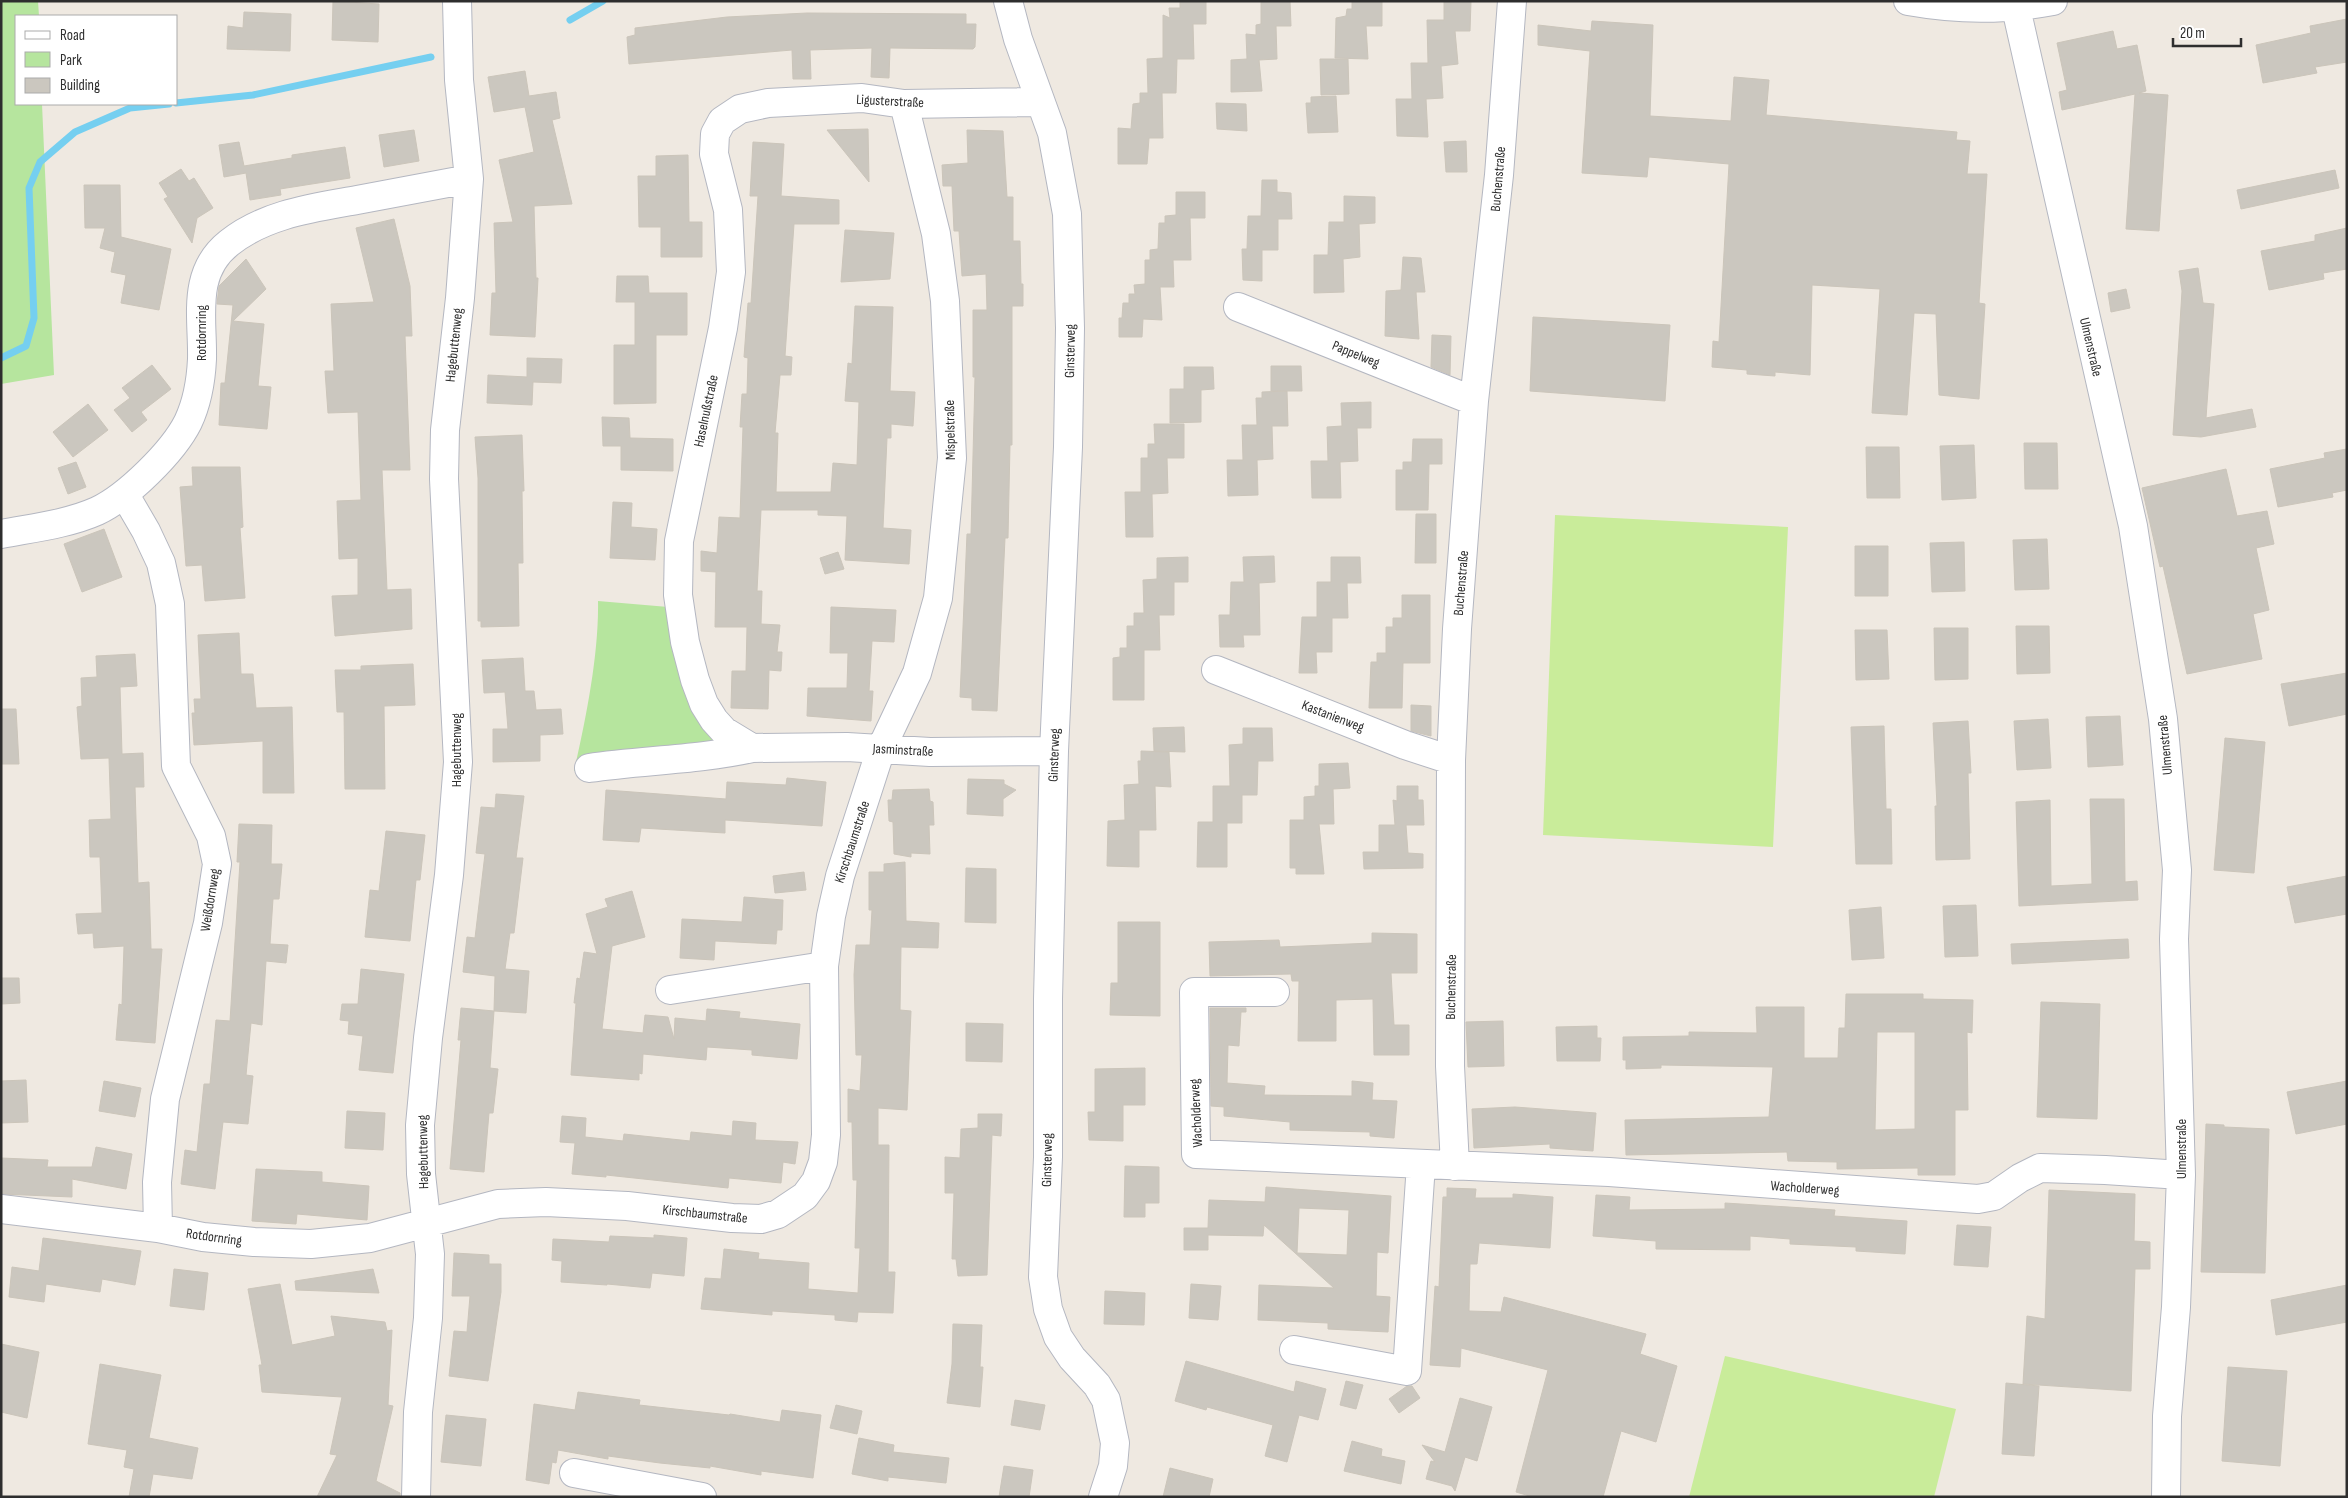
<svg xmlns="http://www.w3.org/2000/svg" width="2348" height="1498" viewBox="0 0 2348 1498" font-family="'Sofia Sans Condensed',sans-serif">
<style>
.green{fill:#b6e59e}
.pitch{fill:#c9ec9a}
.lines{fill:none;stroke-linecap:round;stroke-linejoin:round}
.stream{stroke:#75cff0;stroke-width:7}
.building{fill:#cbc7bf;stroke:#cbc5ba;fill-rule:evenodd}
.minor-casing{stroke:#b4b7c1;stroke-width:30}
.minor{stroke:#fff;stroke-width:28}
.labels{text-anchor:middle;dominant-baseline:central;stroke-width:4.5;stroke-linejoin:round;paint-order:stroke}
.street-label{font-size:14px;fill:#2e2e2e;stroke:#fff}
</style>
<rect width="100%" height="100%" fill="#efe9e1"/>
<!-- green -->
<path class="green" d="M1,1H38L39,16H16V104H42L54,375L1,384Z
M598,601L680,608L685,642L738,741L574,771C586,719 599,654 598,601Z"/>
<!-- pitch -->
<path class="pitch" d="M1555,515L1788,527L1773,847L1543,835Z
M1725,1356L1956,1409L1934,1497H1689Z"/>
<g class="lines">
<!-- stream -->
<path class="stream" d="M570,20L603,1
M176,103L253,95L431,57
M1,358L26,346L34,318L29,188L40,162L75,132L130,108L169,104"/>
</g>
<!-- building -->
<path class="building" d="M333,1L379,4L378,42L332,40Z
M1180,1H1206V24H1193L1194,59H1177L1176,93H1162L1163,138H1149L1147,164H1118V128L1131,129L1133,104L1140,103V93H1148L1147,59L1163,58V15L1170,18L1169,8H1180Z
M1261,1H1290L1291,26H1276L1277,59L1259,60L1262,91L1231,92V60L1247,59L1246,34L1256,35V25L1261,24Z
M1352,1H1382V26H1366L1368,59L1335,58L1336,18L1346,16L1347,9H1352Z
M1444,1H1471L1470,31H1455L1458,64L1441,66L1443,98L1426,99L1428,137L1397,136L1396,99H1412L1411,63H1428L1427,20H1444Z
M244,12L291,14L290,51L227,49L228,26L243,28Z
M807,13L966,14V24H976L975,47L973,49L890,48L889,78L871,77L872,48L810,50L811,79H793L792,50L629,64L627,37L635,35V28L727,17Z
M2347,19V62L2315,67L2317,73L2263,83L2256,45L2311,33L2310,26Z
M1592,21L1653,25L1650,116L1731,121L1734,77L1769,80L1766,115L1957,132L1956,140L1970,141L1967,174H1987L1979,303L1985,304L1979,399L1939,395L1936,314L1914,313L1907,415L1872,413L1880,289L1812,285L1810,375L1775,372V376L1747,374V370L1712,367L1713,341L1719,342L1729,164L1649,157L1647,177L1582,173L1590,51L1538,45V25L1591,31Z
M2113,31L2117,49L2137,45L2146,91L2139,93L2168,95L2159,231L2126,229L2135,94L2062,110L2059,92L2067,90L2057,43Z
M1320,59H1348L1349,94L1321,95Z
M525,71L529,96L556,92L560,118L552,120L572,204L534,206L536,278H538L535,337L490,335L492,293H496L494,223L513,222L499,160L534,152L525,107L494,112L488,77Z
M1336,96L1338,132L1308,133L1306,103H1311V97Z
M1216,103L1246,104L1247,131L1217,129Z
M868,129L869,182L827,130Z
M414,130L419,161L384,167L379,135Z
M967,130L1003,131L1007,197H1013V241H1020L1021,284H1023V306H1012V445H1010L1008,538H1005L997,711L972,710V698L960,697L967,534H971L975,377H973V310H987L986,274L962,276L959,231H954L952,186H943L942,165L968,163Z
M1466,141L1467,172H1446L1444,142Z
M239,142L244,166L292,158V155L345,147L350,178L280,189L281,195L250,200L246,173L224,177L219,145Z
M753,142L784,144L781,196L839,200V224H794L785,356L792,357L791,375H780L775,433H778L776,492H831L833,463L857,465L859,402L845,401L848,363L852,364L855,306L893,307L890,391L915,392L913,426L891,424V438H887L883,528L911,530L909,564L845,560L847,516L818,515V510H761L757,591H762L761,624L780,625L777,652H782L781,671L769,670L768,709L731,708L732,671H746L747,627H715L716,572L701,571V551L717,553L719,517L740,518L743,427H740L742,394H747L748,358L744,357L748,303H751L758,196H750Z
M688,155L689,222H702V257H661V227H639L638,176H656V156Z
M181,169L189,181L194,178L213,208L197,218L192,243L164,199L168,197L159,183Z
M2335,170L2339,188L2241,209L2237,190Z
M1262,180H1277V192L1291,193L1292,219H1278V250H1262V281L1243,280L1242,249H1247L1248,216H1261Z
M84,185H120L121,237L171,249L159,310L121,303L126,275L111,272L115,252L100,248L105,228H85Z
M1176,192H1205V218H1190L1191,260H1173L1174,287H1160L1162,320L1143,319L1142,337H1119V318H1122L1123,303H1129V294H1135L1134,285L1145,284V260H1150V250L1158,249L1159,223H1165V216L1176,215Z
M1344,196L1375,197V223L1359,224L1360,257L1343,259L1344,292L1314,293V255H1328L1329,222H1344Z
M394,219L410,286L412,336H405L410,470H382L387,590L411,589L412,629L335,636L332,596L358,595V558L339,559L337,501L361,500L358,412L328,413L325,371H334L331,304L374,302L356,228Z
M2347,228V269L2323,273L2324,279L2269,290L2261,251L2315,241V235Z
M845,230L894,233L890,279L841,282Z
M1403,257L1421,258L1425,292H1416L1419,339L1385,336L1386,291L1401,290Z
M246,259L266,289L233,321L264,324L258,386L271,387L267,429L219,425L221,383H225L233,305L217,304L219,286Z
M2198,268L2203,303L2214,304L2206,418L2252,409L2256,427L2201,437L2173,435L2182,291L2179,271Z
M617,276H648L649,293H687V335H656V403L614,404V345H635V302H616Z
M2126,289L2130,308L2111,312L2108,293Z
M1533,317L1670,325L1665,401L1530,391Z
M1432,335L1451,336L1450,375L1431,367Z
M527,358L562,359L561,383L533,382L532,405L487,403L488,375L527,377Z
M152,365L171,389L141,412L147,420L132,432L114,410L130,398L122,388Z
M1271,366H1301L1302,391H1271Z
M1184,367H1213L1214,389L1201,390V422L1170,423V389H1184Z
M1287,391L1288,426H1272L1273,459L1257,460L1258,495L1228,496L1227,460H1243L1242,425H1257L1256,398H1262V392Z
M1371,402V428H1357L1358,461L1340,462L1341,498H1312L1311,461H1328L1327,427L1342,426L1341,403Z
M88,404L108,430L73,457L53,432Z
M602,417L629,418L630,438L673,439V471L621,470V446H603Z
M1154,424H1184V458H1167L1168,493L1152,494L1153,537H1126L1125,492H1141V458H1148V444H1155Z
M522,435L524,491H522L523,563H518L519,626L481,627V621H478V478L475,437Z
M1413,439H1442V464H1429L1428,510H1396V470H1403V462H1412Z
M2024,443H2057L2058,489H2025Z
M1974,445L1976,498L1942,500L1940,446Z
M1866,447H1899L1900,498H1867Z
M2347,449V490L2332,493L2333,497L2278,507L2270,469L2325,458L2324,453Z
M76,462L86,487L68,494L58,468Z
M192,467H240L243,527L240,528L245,598L205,601L202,565L186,566L180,487L193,486Z
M2226,469L2237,516L2267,511L2274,544L2256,548L2269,610L2253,614L2262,659L2187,674L2163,566L2160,567L2142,488Z
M613,502L632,503L631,527L657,529L655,560L610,558Z
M1416,514H1436V563H1415Z
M104,529L122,577L82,592L64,544Z
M2047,539L2049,589L2015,590L2013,540Z
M1964,542L1965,591L1932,592L1930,543Z
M1855,546H1888V596H1855Z
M838,552L844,569L825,574L820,558Z
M1274,556L1275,582L1259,583L1260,635H1243L1244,647H1220L1219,615H1230L1231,582H1244L1243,557Z
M1188,557V582H1174V615H1159L1160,650H1144V700H1113V658L1120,657V648H1127V626H1134V613H1144L1143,580L1157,579V558Z
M1331,557H1360L1361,583H1347L1348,618H1332V652H1316L1317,673H1299L1302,617H1317V582H1331Z
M1402,595H1430V663H1403L1402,708H1369L1371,662H1377V653H1386V627H1393V618H1402Z
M831,607L896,610L894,642L872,641L869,691H873L871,721L807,716L808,688H847L848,653H830Z
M2016,626H2049L2050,673L2017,674Z
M1934,628H1968V679L1935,680Z
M1855,630H1887L1889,679L1856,680Z
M239,633L241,674H253L256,708L292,707L294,793H263V741L194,745L192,713H195L194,699H201L198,635Z
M135,654L137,686L120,687L122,754L143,753L144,787H135L138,883L149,882L151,949H162L155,1043L116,1040L119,1004L122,1005L124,946L94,948L93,933L78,934L76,914L102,913L100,857H90L89,820L111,819L109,758L81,759L77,707L82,706L81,678L97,677L96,656Z
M523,658L525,691H534L536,710L561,709L563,734L540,735V761L493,762V729H508L505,692L484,693L482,660Z
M413,664L415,705L384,706L385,789H345L344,712H337L335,670H361V666Z
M2347,673V714L2289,726L2281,684Z
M1411,705L1431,706V736L1411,731Z
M1,709H16L19,764H1Z
M2120,716L2123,765L2088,767L2086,717Z
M2048,719L2051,768L2017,770L2014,721Z
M1968,721L1971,773H1968L1970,859L1936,860L1935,806H1937L1933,723Z
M1884,726L1886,809H1891L1892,864H1856L1851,727Z
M1184,727L1185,752L1154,751L1153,728Z
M1243,728H1272L1273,761H1258L1257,795H1242V823H1227V867H1197L1198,822H1213V786H1230L1229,745L1243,744Z
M2225,738L2265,742L2254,873L2214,870Z
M1141,751L1169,752L1171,787L1155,786L1156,830H1139V867L1107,866L1108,821L1125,820L1124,785L1139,784L1138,761H1141Z
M1348,763L1350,788L1333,789L1334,824H1319L1324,874H1296V868H1290V820H1304V797L1315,796V786H1319V764Z
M787,778L826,782L822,826L725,820V833L641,828L639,842L603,840L606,790L726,799L727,782L786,785Z
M968,779L1004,780V784L1016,790L1003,799V816L967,814Z
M1397,786H1418V800H1423L1424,825H1406L1408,853L1423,854V868L1364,869L1363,852H1379V825H1395L1393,800L1397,801Z
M929,789L930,801L933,802L934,825H929L930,854L911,853V857L894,854L893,822L889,821L888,800H892L893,790Z
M496,794L524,796L516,858H523L514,933H510L505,969L529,971L526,1013L494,1011L495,976L463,972L467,937L475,938L485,854L476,853L481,807L495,808Z
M2090,799H2124L2125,882L2137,881L2138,900L2019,906L2016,802L2050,800L2051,886L2092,884Z
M239,824L272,825L271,864H282L279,899H273L270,944L288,945L286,963L266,961L262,1025L251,1023L246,1075L253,1076L248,1124L223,1122L215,1189L181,1184L185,1150L197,1152L204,1084H210L216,1020L230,1021L240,862H237Z
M386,831L425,835L420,880H416L410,941L365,937L370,890L379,891Z
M905,862L906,921L939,923L938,948L901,947L900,1010L911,1011L907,1110L878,1108V1145H889L888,1272H895L893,1313L858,1312L857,1322L835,1320V1315L772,1311V1315L701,1309L705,1278L721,1279L724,1249L759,1253L758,1259L809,1263L808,1289L858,1293L860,1248H855L857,1180H853L852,1122H848V1089L860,1091L862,1055H856L854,975L856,945H870L872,910H869V872H884V864Z
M966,868L996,869V923L965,922Z
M804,872L806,890L775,893L773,876Z
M2347,876V914L2295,923L2287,887Z
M632,891L645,937L612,946L602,1029L643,1033L645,1015L668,1017L674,1039L675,1018L706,1021L707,1009L740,1012L739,1018L800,1024L797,1059L752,1055V1050L707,1047L706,1060L643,1054L642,1074L639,1073V1080L571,1075L576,1003H574L577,978L580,979L584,952L597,954L586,914L608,907L605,899Z
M744,897L783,900L782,930H777L776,944L715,941L714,960L680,958L682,919L742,922Z
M1976,905L1978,956L1945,957L1943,906Z
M1881,907L1884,958L1852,960L1849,910Z
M1118,922H1160V1016L1110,1015L1111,983H1118Z
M1372,933L1417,934V973H1391L1394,1025H1409V1055H1374L1373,999L1336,1000V1041H1298L1299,981H1292L1291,974L1210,976L1209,942L1279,940L1280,947L1372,943Z
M2128,939L2129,958L2012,964L2011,944Z
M361,969L404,974L393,1073L359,1070L363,1036L348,1034L349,1021L340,1020L342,1004H358Z
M1,978H19L20,1003L1,1004Z
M1846,994H1923V999L1973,1000L1972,1033L1967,1032L1968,1110H1955V1175H1918V1168L1837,1169V1162L1788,1161L1787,1152L1626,1155L1625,1120L1769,1117L1773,1067L1661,1065V1068L1626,1069V1060H1623V1037L1689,1036V1032L1757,1033L1756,1007H1804V1058H1838L1839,1028H1845ZM1877,1032H1915V1129L1875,1130Z
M2041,1002L2100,1004L2097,1119L2037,1117Z
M461,1008L494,1011L490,1068L498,1069L493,1113H489L484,1172L450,1169L461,1040H458Z
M1210,1008H1246V1012H1241L1239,1046L1228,1045L1227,1083L1265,1086L1264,1095L1352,1096V1081L1373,1083L1372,1100L1397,1101L1394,1138L1370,1136V1132L1290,1130V1122L1224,1116V1107L1211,1106Z
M1503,1021L1504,1066L1468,1067L1466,1022Z
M966,1023L1003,1024L1002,1062L966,1061Z
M1597,1026V1038H1601L1600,1061H1557L1556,1027Z
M1145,1068V1105H1123V1141L1089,1140L1088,1112H1095V1069Z
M26,1080L28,1122L1,1123V1081Z
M104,1081L141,1088L135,1117L99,1111Z
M2347,1081V1124L2296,1134L2287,1092Z
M1515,1107L1596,1113L1593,1151L1550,1148V1144L1474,1148L1472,1109Z
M347,1111L385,1113L383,1150L345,1148Z
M978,1114H1002L1001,1136L992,1135L987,1275L958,1276L956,1259H952L954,1193H945V1157L960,1158L961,1129L978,1128Z
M562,1116L586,1118L585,1137L623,1141L624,1134L690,1141L691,1132L732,1136L733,1121L756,1123L755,1140L798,1142L795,1164L783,1162L781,1183L729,1178L728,1188L606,1175V1177L572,1174L575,1143L560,1142Z
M2206,1124L2224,1125V1127L2269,1129L2265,1273L2201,1272Z
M96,1147L132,1154L126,1189L72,1179V1197L1,1194V1158L48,1160L47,1167H92Z
M1125,1166L1159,1167V1203H1145V1217H1124Z
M256,1169L322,1172V1182L369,1186L367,1220L297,1214L296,1224L252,1221Z
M1266,1187L1391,1196L1388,1253L1377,1252L1376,1296L1390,1297L1388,1332L1328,1329V1323L1258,1320L1259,1285L1334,1288L1264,1225L1263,1236L1208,1235V1250H1184V1228H1208L1209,1200L1265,1202ZM1299,1208L1349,1210L1347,1255L1297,1253Z
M1447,1188L1476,1189L1475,1198H1513V1194L1553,1197L1550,1248L1479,1243L1477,1264H1470L1469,1311L1501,1312L1504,1297L1646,1334L1640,1354L1677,1366L1656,1442L1621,1431L1603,1497H1533L1516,1492L1548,1370L1461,1348L1460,1367L1430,1365L1435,1286L1439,1287L1443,1197H1447Z
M2049,1190L2135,1194L2134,1241L2150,1242V1269H2135L2131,1391L2023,1384L2027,1316L2045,1319Z
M1596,1195L1630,1197L1629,1210L1725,1209V1203L1835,1210L1834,1216L1907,1221L1905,1254L1856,1251V1247L1790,1244V1239L1750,1236V1250L1656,1249V1241L1593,1236Z
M1957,1225L1991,1227L1988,1267L1954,1265Z
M654,1235L687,1238L684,1276L652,1273L650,1288L607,1284V1285L561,1282L562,1261L552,1260L553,1239L609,1242L610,1236L654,1238Z
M43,1238L141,1251L135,1285L102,1279L100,1292L46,1284L44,1302L9,1297L12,1267L39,1271Z
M454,1253L489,1255V1264H501V1292L488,1381L449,1376L454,1331L467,1332L470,1296H452Z
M174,1269L208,1273L204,1310L170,1306Z
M373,1269L379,1293L296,1290L295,1281Z
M280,1284L292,1345L335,1336L331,1316L385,1322L387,1331L392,1330L388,1405L393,1406L376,1481L400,1493V1497H317L337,1455L330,1454L342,1397L262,1392L259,1365H262L248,1289Z
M1191,1284L1221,1286L1218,1320L1189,1318Z
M2347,1285V1322L2276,1335L2271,1300Z
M1105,1291L1145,1293L1144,1325L1104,1324Z
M953,1324L982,1325L980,1367H983L980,1407L947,1403L952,1364Z
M1,1344L39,1352L27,1418L1,1412Z
M1186,1361L1294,1392L1296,1381L1326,1389L1318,1420L1299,1415L1287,1462L1265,1456L1273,1425L1207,1407L1206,1410L1175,1401Z
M100,1364L161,1375L149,1438L198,1448L192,1479L153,1474L149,1497H129L134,1469L124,1467L127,1450L88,1444Z
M2228,1367L2287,1371L2280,1466L2222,1461Z
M1346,1381L1363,1385L1356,1409L1340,1405Z
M2006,1383L2039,1386L2034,1456L2002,1454Z
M1407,1386H1412L1420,1398L1399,1413L1389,1399Z
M578,1392L640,1400L639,1405L729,1415L730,1414L780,1422L782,1410L821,1415L813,1478L761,1471V1475L710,1466V1468L660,1463L608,1456V1459L558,1450L556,1463L552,1462L549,1484L526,1480L534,1404L575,1410Z
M1460,1398L1492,1407L1477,1461L1465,1457L1455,1491L1452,1486L1426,1479L1431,1461L1435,1462L1422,1445L1445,1452Z
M1015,1400L1045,1405L1040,1430L1011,1425Z
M836,1405L862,1411L857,1434L830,1428Z
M446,1415L486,1419L481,1466L441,1462Z
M859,1438L894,1445L893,1452L949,1458L946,1483L888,1477V1481L852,1474Z
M1352,1441L1382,1449L1381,1456L1405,1461L1401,1484L1344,1471Z
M1004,1466L1033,1470L1029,1497H999Z
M1170,1468L1213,1479L1209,1497H1163Z"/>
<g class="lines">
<!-- minor casing -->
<g class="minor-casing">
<path id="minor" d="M1008,1L1018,39L1052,133L1067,214L1070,328L1068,447L1054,751L1048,999V1157L1043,1277L1048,1309L1058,1337L1072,1358L1097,1385L1106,1400L1115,1443L1113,1466L1103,1497
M1908,1C1959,10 2003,10 2053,1
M2016,8L2133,526L2163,719L2177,870L2174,939L2181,1175L2176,1307L2167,1416L2166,1497
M1040,102L904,104L862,98L768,103L740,109L722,121L715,134L714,154L728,210L731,272L723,328L679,541L678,595L685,642L695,680L704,704L714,720L724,731L752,748L847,747L930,752L1054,751
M1238,307L1474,401
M125,495L146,531L161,563L170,604L176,766L211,836L217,864L208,923L165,1099L157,1182L158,1228
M1,534C32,528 68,524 97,511C127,497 173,452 188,422C197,403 201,380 202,359C203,318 191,273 229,243C265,214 313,208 357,200C394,193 431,186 469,179
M1216,670L1405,745L1451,760
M589,768C643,760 698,760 752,748
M670,990L824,966
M1275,992H1194L1196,1154L1609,1172L1978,1199L1994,1196L2020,1178L2040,1168L2105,1170L2181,1175
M1455,1166L1450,1066L1451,760L1457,629L1474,401L1499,175L1512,1
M1,1209L158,1228L203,1237L254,1242L311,1244L370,1238L498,1204L546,1202L627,1206L732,1218L761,1219L778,1214L805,1196L816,1181L823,1162L826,1135L824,966L831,916L840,876L881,749L917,673L938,598L952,458L945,301L936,234L904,104
M1294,1350L1407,1371L1421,1164
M574,1473L702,1497
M416,1497L418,1412L428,1318L430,1254L421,1174L420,1125L428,1038L449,875L458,762L444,479L445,430L460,298L469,179L459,80L457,1"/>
</g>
<!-- minor -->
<use href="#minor" class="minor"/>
</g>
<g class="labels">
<!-- street labels -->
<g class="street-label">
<text transform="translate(890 101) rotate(3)">Ligusterstraße</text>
<text transform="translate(1498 179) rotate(-85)">Buchenstraße</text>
<text transform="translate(201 333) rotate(-90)">Rotdornring</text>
<text transform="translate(454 345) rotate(-84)">Hagebuttenweg</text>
<text transform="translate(2091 347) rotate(77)">Ulmenstraße</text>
<text transform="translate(1070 351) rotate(-89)">Ginsterweg</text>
<text transform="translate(1356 354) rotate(22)">Pappelweg</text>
<text transform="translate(706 411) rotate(-78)">Haselnußstraße</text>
<text transform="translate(950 430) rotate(-91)">Mispelstraße</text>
<text transform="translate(1461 583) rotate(-85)">Buchenstraße</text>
<text transform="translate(1333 716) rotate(21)">Kastanienweg</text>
<text transform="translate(2165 745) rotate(-95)">Ulmenstraße</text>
<text transform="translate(456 750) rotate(-90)">Hagebuttenweg</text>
<text transform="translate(903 750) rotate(3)">Jasminstraße</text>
<text transform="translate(1054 755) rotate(-88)">Ginsterweg</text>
<text transform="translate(852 842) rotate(-72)">Kirschbaumstraße</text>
<text transform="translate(210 900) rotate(-81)">Weißdornweg</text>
<text transform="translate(1451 987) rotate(-89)">Buchenstraße</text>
<text transform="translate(1196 1113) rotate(-93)">Wacholderweg</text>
<text transform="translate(2181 1149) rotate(-90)">Ulmenstraße</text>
<text transform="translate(423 1152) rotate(-91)">Hagebuttenweg</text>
<text transform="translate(1047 1160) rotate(-89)">Ginsterweg</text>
<text transform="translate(1805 1188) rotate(4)">Wacholderweg</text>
<text transform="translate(705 1214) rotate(6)">Kirschbaumstraße</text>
<text transform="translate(214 1237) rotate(8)">Rotdornring</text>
</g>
</g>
<!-- border -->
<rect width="2348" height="1498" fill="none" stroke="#2e2e2e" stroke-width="5"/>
<!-- legend -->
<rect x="15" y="15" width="162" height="90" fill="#ffffff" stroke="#ababab"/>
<rect x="25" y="31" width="25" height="8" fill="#ffffff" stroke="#ababab"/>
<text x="60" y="40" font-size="15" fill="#2e2e2e">Road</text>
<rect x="25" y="52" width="25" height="15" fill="#b6e59e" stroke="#ababab"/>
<text x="60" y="65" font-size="15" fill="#2e2e2e">Park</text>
<rect x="25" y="78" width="25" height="15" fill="#cbc7bf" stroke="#ababab"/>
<text x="60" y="90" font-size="15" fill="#2e2e2e">Building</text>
<!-- scale -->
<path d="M2173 38v8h68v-8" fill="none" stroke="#2e2e2e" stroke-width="2.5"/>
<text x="2180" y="38" font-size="15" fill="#2e2e2e" stroke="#ffffff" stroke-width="4" paint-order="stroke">20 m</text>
</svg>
